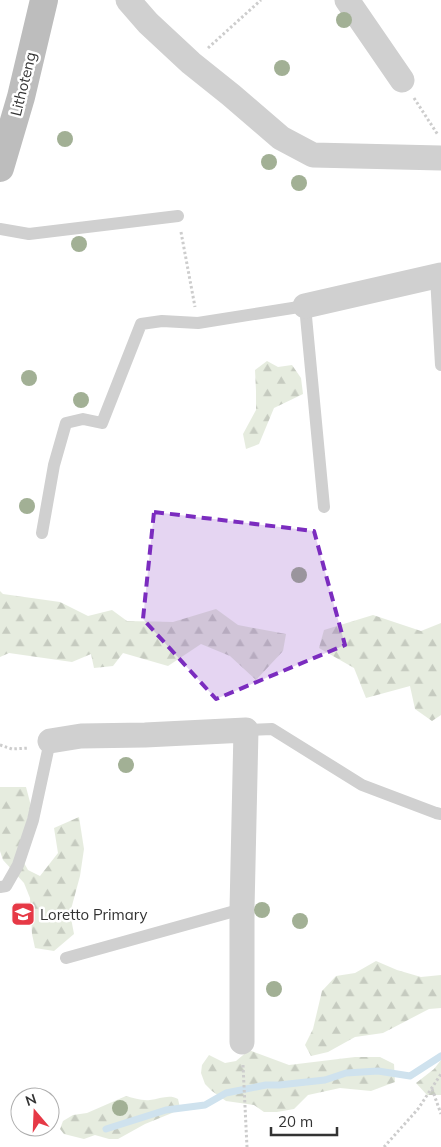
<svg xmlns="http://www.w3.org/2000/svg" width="441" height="1147" viewBox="0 0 441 1147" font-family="Mulish,sans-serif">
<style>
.forest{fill:url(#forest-firs)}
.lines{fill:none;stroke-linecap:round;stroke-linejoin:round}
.stream{stroke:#cfe2ee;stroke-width:7}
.path{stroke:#cdcdcd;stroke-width:3;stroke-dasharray:2.5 2.5;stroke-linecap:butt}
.lane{stroke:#d0d0d0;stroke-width:12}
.street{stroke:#d0d0d0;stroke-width:25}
.secondary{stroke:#bdbdbd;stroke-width:28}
.tree{fill:#a2b095}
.marked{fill:#7b2cbf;fill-opacity:0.2;stroke:#7b2cbf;stroke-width:4;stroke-dasharray:10 6;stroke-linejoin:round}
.labels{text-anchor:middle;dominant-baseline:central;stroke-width:5;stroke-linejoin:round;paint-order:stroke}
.street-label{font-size:15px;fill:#333;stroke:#fff}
.poi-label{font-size:15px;fill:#333;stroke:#fff;text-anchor:start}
</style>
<defs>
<pattern id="forest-firs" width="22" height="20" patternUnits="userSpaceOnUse" patternTransform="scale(1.25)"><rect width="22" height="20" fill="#e6ecdf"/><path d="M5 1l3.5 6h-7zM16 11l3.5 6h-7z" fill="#c6cbc0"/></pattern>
</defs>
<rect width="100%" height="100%" fill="#fff"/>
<!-- forest -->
<path class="forest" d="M267,361L278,367L292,365L301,378L303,394L274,408L259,444L246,449L243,434L256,410V391L255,370Z
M0,591L3,594L60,602L88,616L112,610L127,621L173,622L216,609L238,625L286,634L283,651L256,680L230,656L201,644L168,666L123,653L113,666L94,668L91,654L72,662L9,653L0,657Z
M373,615L421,631L441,623V715L432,721L415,709L410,686L366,698L354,668L319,648L324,630Z
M0,787H26L31,806L18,852L28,870L40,876L58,853L54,828L79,817L84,849L80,876L70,913L74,934L54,951L35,948L32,934L30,898L24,883L3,860L0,851Z
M376,961L397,970L421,977L441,975V1008L429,1009L383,1033L355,1037L328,1052L311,1056L305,1045L313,1029L322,991L336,976L355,973Z
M249,1050L289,1065L355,1057H380L394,1064L395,1082L371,1091L340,1088L308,1095L294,1109L277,1112H264L254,1105L226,1101L212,1091L205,1084L201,1073L202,1065L209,1055L225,1063L236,1061Z
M441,1060V1095H427L416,1083L434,1069Z
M126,1096C134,1098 142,1101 150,1100C160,1099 169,1094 178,1099L180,1108L172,1113L145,1124L118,1139H109L95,1135L84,1139L64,1134L60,1129L63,1121L73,1115L87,1113Z"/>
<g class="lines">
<!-- stream -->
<path class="stream" d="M106,1129L166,1110L205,1105L226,1093L266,1085H279L325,1080L346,1073L378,1071L410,1076L441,1056"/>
<!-- path -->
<path class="path" d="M208,48L261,0
M414,98L438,135
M181,232L195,307
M0,745L12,749L29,748
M243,1065L247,1147
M432,1089L441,1114
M384,1147L418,1109L441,1074"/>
<!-- lane -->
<path class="lane" d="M0,229L29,234L178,216
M436,277L441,365
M42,533L54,465L66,423L83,419L102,423L141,324L162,321L198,323L305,306L324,507
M246,730L272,729L362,785L436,813L441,814
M0,887L6,886L18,865L33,820L50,741
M66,958L242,909"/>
<!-- street -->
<path class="street" d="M128,0L148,23L191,63L231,95L281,138L313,155L441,158
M347,0L402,80
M305,306L441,275
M50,741L81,736L145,735L246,730L242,909V1042"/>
<!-- secondary -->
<path class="secondary" d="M0,168L21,97L44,0"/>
</g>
<!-- trees -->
<g class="tree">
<circle cx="344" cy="20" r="8"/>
<circle cx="282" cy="68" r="8"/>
<circle cx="65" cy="139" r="8"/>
<circle cx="269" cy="162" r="8"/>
<circle cx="299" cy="183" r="8"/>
<circle cx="79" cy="244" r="8"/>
<circle cx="29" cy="378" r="8"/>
<circle cx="81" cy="400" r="8"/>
<circle cx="27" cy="506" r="8"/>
<circle cx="299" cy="575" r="8"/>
<circle cx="126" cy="765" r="8"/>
<circle cx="262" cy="910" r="8"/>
<circle cx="300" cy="921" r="8"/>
<circle cx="274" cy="989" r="8"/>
<circle cx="120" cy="1108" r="8"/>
</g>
<!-- marked area -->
<path class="marked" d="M154,512L314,531L345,645L216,699L143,619Z"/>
<!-- icons -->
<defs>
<g id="school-square" transform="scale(1.25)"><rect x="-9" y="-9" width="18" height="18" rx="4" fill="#e63946" stroke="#fff"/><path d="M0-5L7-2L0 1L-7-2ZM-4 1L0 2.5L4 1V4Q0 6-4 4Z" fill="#fff"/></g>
</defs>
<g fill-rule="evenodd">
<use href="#school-square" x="23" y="914"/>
</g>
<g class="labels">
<!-- street labels -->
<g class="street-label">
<text transform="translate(23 84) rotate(-76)">Lithoteng</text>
</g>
<!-- poi labels -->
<g class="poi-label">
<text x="40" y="914">Loretto Primary</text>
</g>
</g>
<!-- north arrow -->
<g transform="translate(35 1112) rotate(341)"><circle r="24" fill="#ffffff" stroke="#adadad"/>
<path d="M0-4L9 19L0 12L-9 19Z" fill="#e63946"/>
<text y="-8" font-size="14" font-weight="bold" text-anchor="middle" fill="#333333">N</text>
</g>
<!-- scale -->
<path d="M271 1127v8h66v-8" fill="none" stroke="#333333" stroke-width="2.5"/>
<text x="278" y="1127" font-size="15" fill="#333333" stroke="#ffffff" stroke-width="4" paint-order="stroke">20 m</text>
</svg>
